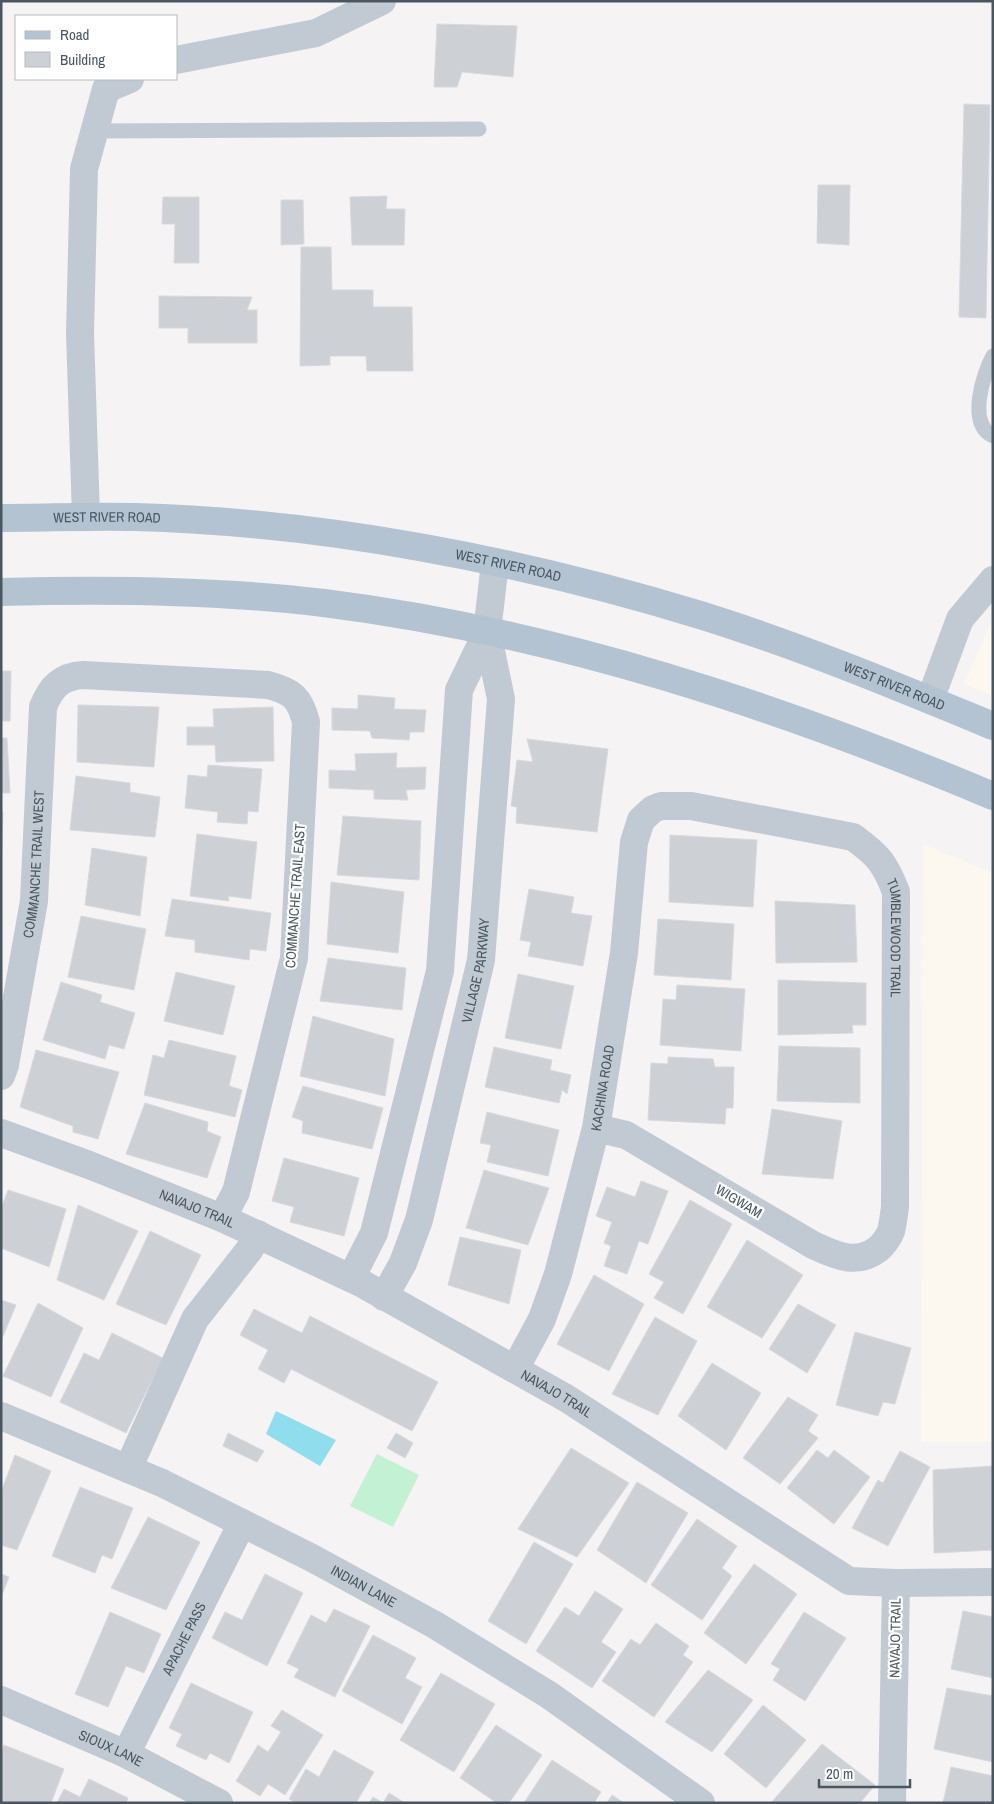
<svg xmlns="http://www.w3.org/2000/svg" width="994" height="1804" viewBox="0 0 994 1804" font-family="'Archivo Narrow',sans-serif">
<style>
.commercial{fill:#fdf8ef}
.green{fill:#c3f1d3}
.water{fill:#90ddee}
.building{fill:#cdd0d5;stroke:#d7d9de}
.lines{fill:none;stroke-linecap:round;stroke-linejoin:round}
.lane{stroke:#c1cad2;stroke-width:15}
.street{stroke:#c1cad2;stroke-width:28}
.primary{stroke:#b3c3d1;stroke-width:28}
.labels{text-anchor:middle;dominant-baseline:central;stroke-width:4.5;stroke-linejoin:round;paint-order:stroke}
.street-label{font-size:14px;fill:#4a5761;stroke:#fff}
</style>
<rect width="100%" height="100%" fill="#f5f3f3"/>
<!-- commercial -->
<path class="commercial" d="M993,618V696L964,684Z
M923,844L993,873V1442H921Z"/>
<!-- green -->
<path class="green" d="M377,1454L419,1475L393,1527L350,1506Z"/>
<!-- water -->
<path class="water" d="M276,1411L336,1440L320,1466L266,1434Z"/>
<!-- building -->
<path class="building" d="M437,24L517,26L513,77L462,72L457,87H434Z
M964,104L990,105L986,318L959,317Z
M818,185H850L849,245L817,243Z
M387,196L386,209H405L404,245H352L350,197Z
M163,197H199V263H174L175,224H162Z
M281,200H303L304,244L281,245Z
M301,247H331L332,290H373V307H412L413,371H367L366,356H330V365L300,366Z
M159,296L252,297L247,310H257V343H188V328H159Z
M1,671H11L10,721H1Z
M358,695L395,698L394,709L426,710L424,732H410L409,740L372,738L370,731L332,730V708L358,709Z
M78,705L159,707L154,767L77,762Z
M273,707L274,761L216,762L215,745H187V727H214L213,709Z
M1,738H7L10,793H1Z
M527,739L608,749L597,832L516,823L517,807L511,806L517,760L533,762Z
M397,753L396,768L426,767L425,789L406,790L408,800L374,799V790L329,788V770L356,771L355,754Z
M208,765L262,769L258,812L248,811L247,824L217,822L218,812L185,808L188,775L207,777Z
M76,776L130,783V792L160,797L155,837L70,830Z
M1,811L3,812L1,871Z
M343,816L421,821L419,880L337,875Z
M197,834L257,842L251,899L228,896L229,901L190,896Z
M670,835L757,840L753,907L669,902Z
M92,848L147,857L140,916L85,905Z
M331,882L404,892L398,953L327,944Z
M529,889L574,897L571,913L592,916L583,966L528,956L531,942L520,940Z
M172,899L271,913L266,951L250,949L249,960L195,952V940L165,936Z
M775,901L855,905L857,962L776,963Z
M81,916L146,929L134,990L68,977Z
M658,919L734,924L731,980L654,975Z
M328,958L406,968L402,1010L320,1001Z
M176,972L235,986L223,1035L164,1021Z
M518,974L574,986L561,1049L505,1038Z
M778,980L866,983V1025H852L853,1033L778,1035Z
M61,982L102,995L100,1002L135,1013L124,1049L109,1045L105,1059L43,1040Z
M677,985L745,989L741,1051L660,1045L663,999L676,1000Z
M313,1016L394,1039L385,1096L300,1076Z
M169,1040L236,1056L229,1086L242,1090L235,1117L144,1095L153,1055L164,1058Z
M779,1046L860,1048V1103L777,1101Z
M494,1047L552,1060L550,1070L571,1075L567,1094L562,1090L559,1103L485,1087Z
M36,1050L119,1072L98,1139L73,1132V1126L20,1107Z
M668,1057L713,1059L715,1067H734L733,1108H726L725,1124L648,1120L651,1063L668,1064Z
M303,1086L383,1108L372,1149L302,1133L303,1121L292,1117Z
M145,1103L208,1122L207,1131L221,1137L207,1178L126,1154Z
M772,1109L842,1121L833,1179L762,1174Z
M487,1112L559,1130L548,1176L487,1162L491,1145L480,1143Z
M284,1158L359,1178L344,1236L290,1222L294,1207L272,1201Z
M484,1170L549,1188L528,1245L466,1228Z
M641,1181L668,1191L648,1244L639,1241L627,1274L604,1266L611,1246L604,1243L612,1222L596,1216L607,1187L635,1197Z
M8,1190L66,1209L49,1267L1,1248V1209Z
M690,1200L732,1224L683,1314L654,1298L664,1282L649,1274Z
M78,1205L138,1231L104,1300L57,1280Z
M150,1231L201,1255L166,1325L116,1304Z
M460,1237L521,1250L509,1304L448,1285Z
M747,1240L803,1275L762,1338L707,1307Z
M594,1275L644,1304L609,1371L557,1344Z
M1,1300L16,1305L1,1341Z
M38,1303L83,1328L51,1397L3,1376Z
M798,1304L836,1325L807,1373L769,1349Z
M254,1309L302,1333L310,1316L438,1382L412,1431L291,1369L284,1383L258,1369L268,1350L240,1335Z
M655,1317L697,1341L658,1415L612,1394Z
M855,1332L911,1348L895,1404L883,1402L878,1416L836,1405Z
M112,1333L163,1358L126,1433L60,1402L84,1353L99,1360Z
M712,1363L761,1393L726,1450L678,1416Z
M788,1397L818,1415L808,1431L818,1438L780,1484L743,1458Z
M228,1433L264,1451L257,1462L223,1446Z
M396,1433L413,1443L405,1458L387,1448Z
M571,1448L629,1483L577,1557L518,1529Z
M817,1450L828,1458L834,1450L870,1477L834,1524L787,1488Z
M900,1451L930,1467L888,1546L852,1528L878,1480L883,1483Z
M15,1455L51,1471L17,1550L1,1545V1492Z
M993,1466V1550L934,1553L933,1470Z
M637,1482L688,1513L646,1583L597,1550Z
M80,1487L133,1508L112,1559L102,1555L95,1573L52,1556Z
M148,1517L200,1542L166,1610L111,1588Z
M697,1519L737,1546L722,1568L732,1576L702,1620L651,1585Z
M534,1542L573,1564L526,1644L488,1621Z
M754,1564L797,1594L746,1664L704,1633Z
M1,1574L9,1577L1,1597Z
M265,1574L303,1593L267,1666L212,1638L225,1612L242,1620Z
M595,1591L623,1609L601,1642L616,1652L592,1688L536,1651L565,1607L579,1616Z
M334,1609L370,1626L335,1697L294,1677L299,1669L287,1663L311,1615L326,1623Z
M963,1611L993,1617V1678L951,1669Z
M110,1612L161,1634L144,1673L126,1666L108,1707L75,1694Z
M804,1612L846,1638L805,1701L773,1680L780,1669L771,1664Z
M656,1623L689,1646L683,1655L693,1662L654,1717L602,1681L631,1639L640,1645Z
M373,1635L416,1658L405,1678L422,1687L402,1724L342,1691Z
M708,1670L753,1700L712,1752L665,1722Z
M441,1673L495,1704L454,1772L400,1740Z
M191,1683L253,1712L229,1763L210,1753L206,1760L176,1746L182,1734L169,1728Z
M947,1688L993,1696V1762L934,1749Z
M763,1705L806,1740L766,1788L724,1754Z
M282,1710L323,1735L285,1795L268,1784L260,1796L236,1781L258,1745L268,1752L281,1732L271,1726Z
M496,1725L542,1755L509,1803H497L460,1778Z
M822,1744L875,1785L860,1803H771Z
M4,1745L64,1769L51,1803H1V1752Z
M334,1750L374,1772L356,1803H296L289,1799L306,1769L319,1777Z
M552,1760L601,1792L594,1803H524Z
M951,1767L993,1776V1803H943Z
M89,1779L128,1798L126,1803H57L64,1789L80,1797Z
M389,1793L405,1803H383Z
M612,1795L624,1803H607Z
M373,1797L383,1803H369Z"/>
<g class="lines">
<!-- lane -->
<path class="lane" d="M95,131L479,129
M993,356C983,374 967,424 993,436"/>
<!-- street -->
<g class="street">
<path d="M176,60L316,33L382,1"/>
<path d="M86,517L80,333L84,169L106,89L130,79"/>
<path d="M930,700L960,619L993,580"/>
<path id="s1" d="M1,1076L5,1065L34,901L43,707C51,687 61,676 84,675L268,685C292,691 300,698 306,722L294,958L236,1192L222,1218"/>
<path id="s2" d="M1,1133L89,1165L222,1218L361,1283L566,1398L849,1581L896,1583L892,1803"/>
<path d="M351,1278L374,1233L440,971L459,690L487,632"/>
<path id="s3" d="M384,1297L403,1263L419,1220L481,960L501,699L487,632L495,563"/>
<path id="s4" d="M515,1369L542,1319L558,1274L596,1128L624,953L634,842L641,820L653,809L661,806H691L853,837C878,855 885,863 896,892L895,1207C894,1215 893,1223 891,1231C889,1237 883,1245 878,1249C856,1266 835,1255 813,1245L626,1135L596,1128"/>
<path id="s5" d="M1,1416L162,1483L312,1558L435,1625L549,1695L701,1803"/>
<path d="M128,1469L195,1319L250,1249L258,1234"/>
<path d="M896,1583L993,1582"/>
<path id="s6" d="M1,1700L126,1754L219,1803"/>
<path id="s7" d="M126,1754L242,1523"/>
</g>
<!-- primary -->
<g class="primary">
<path id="s8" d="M1,518C46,518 90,516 135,517C323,522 520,560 700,615C800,646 896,686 993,726"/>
<path d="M1,592C109,589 217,590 324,603C555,632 779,706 993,796"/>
</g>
</g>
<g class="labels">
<!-- street labels -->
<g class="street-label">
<text stroke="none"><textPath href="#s8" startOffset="106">WEST RIVER ROAD</textPath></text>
<text stroke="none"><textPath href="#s8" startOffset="511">WEST RIVER ROAD</textPath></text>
<text stroke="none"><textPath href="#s8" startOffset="916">WEST RIVER ROAD</textPath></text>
<text stroke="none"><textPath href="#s1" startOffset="215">COMMANCHE TRAIL WEST</textPath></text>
<text transform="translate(295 896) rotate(-86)">COMMANCHE TRAIL EAST</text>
<text stroke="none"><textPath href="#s4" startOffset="904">TUMBLEWOOD TRAIL</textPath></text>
<text stroke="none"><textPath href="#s3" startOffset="341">VILLAGE PARKWAY</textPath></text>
<text stroke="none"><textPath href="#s4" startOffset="296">KACHINA ROAD</textPath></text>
<text transform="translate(739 1201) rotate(31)">WIGWAM</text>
<text stroke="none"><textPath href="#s2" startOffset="210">NAVAJO TRAIL</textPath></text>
<text stroke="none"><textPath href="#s2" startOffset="615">NAVAJO TRAIL</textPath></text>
<text stroke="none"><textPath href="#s5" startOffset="401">INDIAN LANE</textPath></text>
<text stroke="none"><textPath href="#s7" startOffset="129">APACHE PASS</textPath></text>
<text transform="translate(895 1638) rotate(-89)">NAVAJO TRAIL</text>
<text stroke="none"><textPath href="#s6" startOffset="120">SIOUX LANE</textPath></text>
</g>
</g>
<!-- border -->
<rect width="994" height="1804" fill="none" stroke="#4a5761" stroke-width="5"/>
<!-- legend -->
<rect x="15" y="15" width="162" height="65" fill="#ffffff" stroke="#b7bcc0"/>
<rect x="25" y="31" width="25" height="8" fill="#b3c3d1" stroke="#b7bcc0"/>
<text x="60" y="40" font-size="15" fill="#4a5761">Road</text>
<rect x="25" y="52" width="25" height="15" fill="#cdd0d5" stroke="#b7bcc0"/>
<text x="60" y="65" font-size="15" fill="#4a5761">Building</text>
<!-- scale -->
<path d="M819 1779v8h91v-8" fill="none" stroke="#4a5761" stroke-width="2.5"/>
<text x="826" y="1779" font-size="15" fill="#4a5761" stroke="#ffffff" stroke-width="4" paint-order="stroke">20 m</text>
</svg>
